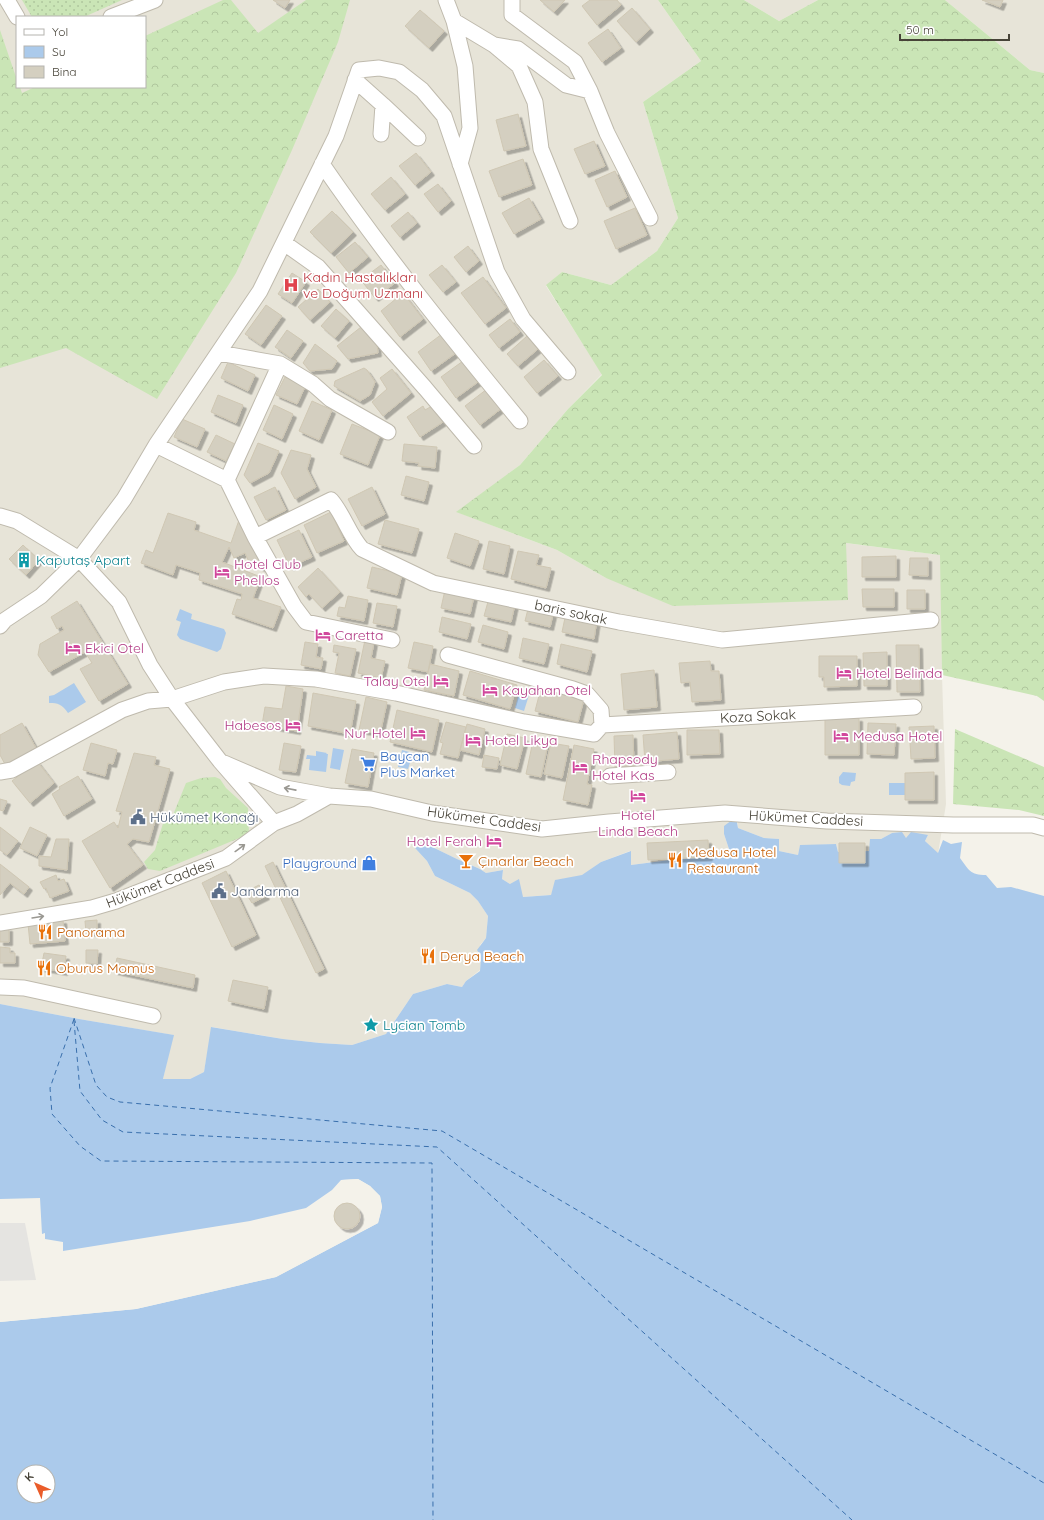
<svg xmlns="http://www.w3.org/2000/svg" width="1044" height="1520" viewBox="0 0 1044 1520" font-family="Quicksand,sans-serif">
<style>
.residential{fill:#e7e4d8;fill-rule:evenodd}
.grass{fill:url(#grass-dots)}
.forest{fill:url(#forest-crowns)}
.parking{fill:#e5e4e1}
.water{fill:#abcaeb;fill-rule:evenodd}
.pier{fill:#f4f2ea}
.lines{fill:none;stroke-linecap:round;stroke-linejoin:round}
.ferry{stroke:#396fac;stroke-width:1;stroke-dasharray:5 4;stroke-linecap:butt}
.building{fill:#d4cfc0;stroke:#cfc7b3;filter:url(#shadow)}
.minor-casing{stroke:#bfbaad;stroke-width:17}
.minor{stroke:#fff;stroke-width:15}
.oneway{stroke:#9a9892}
.labels{text-anchor:middle;dominant-baseline:central;stroke-width:3.5;stroke-linejoin:round;paint-order:stroke}
.health-label{font-size:14px;fill:#be3a42;stroke:#fff;text-anchor:start}
.culture-label{font-size:14px;fill:#0d838f;stroke:#fff;text-anchor:start}
.hotel-label{font-size:14px;fill:#b23c85;stroke:#fff;text-anchor:start}
.street-label{font-size:14px;fill:#474338;stroke:#fff}
.shop-label{font-size:14px;fill:#366cbe;stroke:#fff;text-anchor:start}
.service-label{font-size:14px;fill:#4e5e75;stroke:#fff;text-anchor:start}
.food-label{font-size:14px;fill:#c56008;stroke:#fff;text-anchor:start}
</style>
<defs>
<pattern id="grass-dots" width="8" height="8" patternUnits="userSpaceOnUse"><rect width="8" height="8" fill="#cae5b6"/><path d="M2 2h.1M6 6h.1" fill="none" stroke="#afc69d" stroke-width="1.8" stroke-linecap="round"/></pattern>
<pattern id="forest-crowns" width="20" height="18" patternUnits="userSpaceOnUse"><rect width="20" height="18" fill="#cae5b6"/><path d="M2 6a3 3 0 1 1 6 0M12 15a3 3 0 1 1 6 0" fill="none" stroke="#afc69d"/></pattern>
<filter id="shadow"><feDropShadow dx="3.5" dy="3.5" stdDeviation="0" flood-color="#0004"/></filter>
</defs>
<rect width="100%" height="100%" fill="#f4f2ea"/>
<!-- residential -->
<path class="residential" d="M0,0H658L701,61L643,102L678,218L657,251L611,285L562,272L546,286L602,374L568,409L520,465L457,512L557,550L606,578L848,600L845,543L941,555L942,675L946,804L938,854L925,841L928,835L906,838L892,833L881,839H871L870,851L838,852L836,844L800,846L798,855L779,851V839L764,838L738,828L737,818L724,834L729,849L701,856L631,865L630,851L601,862L582,876L556,880L551,895L522,897L510,884L502,879L503,870L486,873L480,869L457,859L424,843L415,848L427,861L435,876L470,893L478,901L488,916L486,938L480,945L481,956L480,970L466,981L462,987L447,984L413,994L386,1034L352,1045L320,1043L283,1039L212,1027L204,1072L190,1079H163L173,1035L79,1019L0,1004ZM17,17H145V87H17Z
M744,0H818L779,21Z
M945,0H1044V73L1030,70Z"/>
<!-- grass -->
<path class="grass" d="M22,0H122L84,17H32Z"/>
<!-- forest -->
<path class="forest" d="M223,0H231L258,33L306,0H350L338,42L292,150L236,273L157,399L66,348L0,368V30L17,80V87H20L22,93L35,87H145V36Z
M658,0H744L779,21L818,0H945L1030,70L1044,73V701L1037,696L942,675L940,555L846,543L848,600L673,606L606,578L557,550L456,512L520,465L568,409L602,375L546,285L562,272L611,285L657,251L678,218L643,102L701,61Z
M955,729L1044,767V816L1019,810L953,804Z
M215,777L220,779L226,788L248,808L249,834L160,871L148,869L144,862L155,850L164,820L173,815L186,783L201,778Z"/>
<!-- parking -->
<path class="parking" d="M0,1223H25L36,1280L0,1281Z"/>
<!-- water -->
<path class="water" d="M180,609L192,614L191,619L224,629L226,633L221,649L217,652L180,639L177,635L181,622L176,620Z
M74,683L86,702L68,713C62,704 58,703 49,703V696L54,695Z
M519,692L529,695L524,711L515,708Z
M333,748L344,750L340,770L330,768Z
M402,750L413,753L408,769L398,767Z
M316,751L327,753L326,754H328L326,772L309,770L310,759H306L307,755L316,756Z
M843,772L856,773L855,781L851,782L850,786L842,785L839,783V777Z
M889,783H905V795H889Z
M736,817L738,828L764,838L779,839V851L798,855L800,845L836,844L838,852L869,851L870,839H881L892,833L902,832L906,838L911,832L928,835L925,841L938,853L943,840L951,844L962,842L960,858C969,870 970,875 986,875L997,888L1011,887L1044,896V1520H0V1322L136,1309L276,1277L378,1223L382,1207L380,1196L370,1186L358,1179L341,1180L332,1190L306,1208L250,1221L63,1251V1242L45,1239V1233L42,1234L40,1198L0,1199V1004L79,1019L174,1035L163,1079H190L204,1072L211,1027L283,1039L320,1043L352,1045L386,1034L413,994L447,984L462,987L466,981L480,971L481,956L477,950L486,938L488,916L478,901L470,893L435,876L427,861L415,848L424,843L457,859L480,869L486,873L503,870L502,879L510,884L519,879L523,897L551,895L555,880L582,875L601,862L631,851V865L701,856L729,849L724,834V826ZM24,1472H48V1496H24Z"/>
<!-- pier -->
<path class="pier" d="M358,1179L370,1186L380,1196L382,1207L378,1223L276,1277L136,1309L0,1322V1320L136,1307L276,1276L377,1222L380,1207L378,1197L369,1187L358,1181L341,1182V1180Z"/>
<g class="lines">
<!-- ferry -->
<path class="ferry" d="M74,1018L96,1085L107,1097L120,1102L442,1131L1044,1483
M74,1019L50,1088L52,1114L80,1146L101,1161L432,1163L433,1520
M74,1021L80,1091L102,1120L123,1132L437,1147L852,1520"/>
</g>
<!-- building -->
<path class="building" d="M273,0H290L285,8Z
M540,0H565L554,12Z
M590,0H617L621,5L597,25L582,6Z
M982,0H1003L1000,7Z
M632,8L650,29L636,42L617,21Z
M420,10L444,31L429,48L405,26Z
M608,29L621,48L602,62L588,43Z
M518,114L526,146L504,151L496,120Z
M594,141L605,166L585,174L574,149Z
M416,153L431,172L415,185L399,166Z
M523,159L532,185L499,197L489,171Z
M615,171L627,197L607,207L595,180Z
M391,177L405,194L385,210L371,194Z
M438,184L451,201L438,212L424,194Z
M529,198L541,219L514,234L502,213Z
M635,208L647,235L616,249L604,221Z
M332,211L353,232L331,253L310,232Z
M408,212L417,223L400,237L391,226Z
M355,242L368,257L349,273L336,257Z
M468,246L479,261L466,272L454,257Z
M381,265L395,283L375,298L361,280Z
M442,265L456,282L443,292L429,275Z
M292,273L306,282L292,303L278,294Z
M483,277L506,308L485,324L461,293Z
M318,289L330,302L310,320L298,307Z
M403,293L423,319L400,337L381,311Z
M266,305L282,316L261,345L245,334Z
M336,309L349,321L335,338L321,326Z
M510,319L520,332L499,348L489,335Z
M361,327L377,344L378,353L348,359L337,346Z
M287,330L303,341L291,358L275,347Z
M442,334L456,353L431,371L418,352Z
M527,336L538,349L518,366L507,354Z
M315,344L337,361L332,369L310,371L303,363Z
M544,360L558,376L537,393L524,377Z
M463,361L478,382L456,398L441,377Z
M228,362L255,375L248,391L221,378Z
M364,368L367,370L375,382L370,395L360,401L334,386L335,381Z
M392,369L411,393L383,416L372,402L387,389L380,378Z
M285,377L305,387L297,404L276,395Z
M487,389L502,408L480,425L465,406Z
M218,395L243,405L236,423L211,412Z
M312,401L332,410L319,440L299,431Z
M274,405L293,414L282,439L263,430Z
M423,406L425,410L432,406L443,422L420,437L407,417Z
M182,419L205,429L197,447L174,437Z
M352,424L380,435L368,465L340,454Z
M216,435L235,444L226,461L207,452Z
M258,443L279,451L269,473L250,483L244,475Z
M404,444L437,447L435,468L418,466L419,463L402,461Z
M291,450L311,455L307,469L316,487L295,499L281,473Z
M406,476L429,482L424,501L401,495Z
M275,487L286,510L266,520L254,497Z
M372,487L385,514L362,526L348,499Z
M331,512L344,541L317,553L304,525Z
M168,513L196,522L194,530L231,543L239,520L266,570L249,562L245,553L234,558L229,547L222,562L261,577L253,598L281,607L273,628L232,614L237,599L241,600L242,594L199,580L200,573L176,565L173,575L141,563L146,550L153,553Z
M385,520L419,529L412,553L378,544Z
M299,530L312,557L290,567L277,540Z
M455,533L479,541L470,566L447,558Z
M489,541L510,546L504,574L483,569Z
M23,545L39,560L26,575L9,559Z
M518,551L539,555L536,565L551,568L546,588L511,579Z
M896,556V577H862V557Z
M910,558H928V576L909,575Z
M372,567L402,574L397,595L367,588Z
M318,568L340,592L322,608L309,594L306,597L298,587Z
M862,589H894V607H863Z
M445,590L474,596L470,614L441,608Z
M907,590H925V609H907Z
M348,596L368,600L364,621L337,616L339,607L345,608Z
M489,598L515,604L511,622L484,616Z
M77,601L128,684L99,701L80,669L92,663L85,652L49,672L38,655L40,644L64,630L62,626L57,629L51,617Z
M377,603L397,606L393,627L373,623Z
M529,605L554,610L550,627L525,621Z
M566,613L597,619L594,639L562,632Z
M442,617L471,624L467,639L439,632Z
M483,625L508,632L504,649L478,642Z
M523,638L549,644L544,664L519,658Z
M365,640L374,642L371,658L385,661L381,678L358,673Z
M305,642L318,644L316,657L323,658L321,669L301,665Z
M414,642L433,646L428,672L408,668Z
M561,644L592,651L587,672L557,664Z
M334,645L356,649L350,676L335,673L339,653L333,652Z
M896,645H919L920,692H897Z
M887,652V686H864L863,653Z
M819,656H857V686L824,687V677H819Z
M710,661L711,671H719L721,700L692,702L690,682L681,683L679,663Z
M430,664L459,671L454,696L424,690Z
M654,670L657,707L624,710L621,674Z
M470,671L517,685L510,709L463,695Z
M286,686L303,689L297,731L262,725L265,707L282,709Z
M541,688L584,699L578,722L535,711Z
M313,693L356,701L350,734L308,726Z
M366,697L387,702L380,734L359,730Z
M397,710L439,720L432,752L390,742Z
M825,718H859V755H825Z
M446,722L466,727L458,758L440,754L443,743L440,742Z
M22,723L36,748L6,766L0,755V735Z
M868,723L896,724L894,755L867,754Z
M467,724L485,729L479,755L460,750Z
M934,726L935,758L911,759L909,727Z
M687,730H719L720,754L687,755Z
M677,732L679,759L645,762L643,735Z
M507,734L525,738L517,769L500,765Z
M633,735L634,766L615,767L614,736Z
M533,741L548,744L541,777L526,774Z
M91,743L117,750L113,764L108,763L105,776L83,770Z
M284,743L301,746L296,772L279,770Z
M551,743L569,746L562,778L544,774Z
M574,745L594,749L587,784L592,785L588,805L563,800Z
M352,749L374,753L368,787L345,783Z
M134,753L156,757L154,765L170,769L149,842L133,839L127,844L143,865L110,888L82,841L114,822L118,828L122,812L116,811Z
M484,755L499,758L497,769L482,767Z
M37,761L54,783L30,803L12,781Z
M934,772V800H905V773Z
M78,776L92,799L64,816L52,794L60,789L59,787Z
M0,799L7,801L3,811L0,810Z
M0,827L18,841L7,855L0,850Z
M30,827L47,835L37,856L20,848Z
M56,839H69L67,870L39,866V856L51,857Z
M708,840L709,857L648,860L647,843Z
M839,843H865V863H839Z
M273,862L324,969L316,973L265,866Z
M0,864L29,887L24,894L10,883L0,895Z
M226,871L256,935L232,947L202,883Z
M56,875L58,881L64,879L69,891L50,898L46,888L44,889L40,882Z
M259,885L266,896L252,903L245,892Z
M63,920L65,941L30,944L28,924Z
M97,920V932L86,933L85,921Z
M0,928H9V942H0Z
M0,947L10,948V953H15V963H0Z
M86,950H98L97,964L86,963Z
M44,953L66,956L64,972L41,968Z
M117,958L195,975L193,988L114,971Z
M233,980L268,987L264,1009L228,1001Z
M334 1216a13 13 0 1 1 26 0a13 13 0 1 1-26 0Z"/>
<g class="lines">
<!-- minor casing -->
<g class="minor-casing">
<path id="minor" d="M7,0L17,17
M446,0L454,21L465,66L470,128L460,164
M512,0V15L575,62L590,91
M111,17L155,0
M454,21L494,45L519,66L535,102L541,149L570,221
M494,45L518,49L566,85L590,91L607,133L650,218
M355,80L383,105L381,134
M383,105L418,138
M322,164C383,253 451,337 520,421
M284,243L318,267L425,388L474,446
M219,353L280,364L313,384L330,399L388,432
M156,445L227,480L255,537L294,606L306,622L392,640
M227,480L280,364
M0,516L17,521L79,559L119,602L150,665L172,699L220,761L274,823
M255,537L331,500C344,515 349,535 362,549L433,583L619,622L722,640L931,620
M0,626L5,620L41,596L79,559L124,499L156,445L260,291L336,136L359,70L379,68L399,72L422,90L444,116L497,272L523,319L568,372
M448,655L573,689L587,694L601,710L602,725
M602,725L914,707
M224,763L280,787L329,796
M0,772L12,770L122,710L148,701L172,699L224,682L264,676L316,679L396,693L524,722L594,734L602,725
M610,776L668,772
M0,923L92,908L116,901L226,858L274,823L297,814L329,796L371,799L432,813L542,829L609,822L725,813L827,821L953,825H1033L1044,828
M0,987L24,988L153,1016"/>
</g>
<!-- minor -->
<use href="#minor" class="minor"/>
</g>
<!-- one-way arrows -->
<defs><path id="oneway-shaft" d="M-6 0H5M1.5-3L5.5 0L1.5 3" fill="none" stroke-width="1.6" stroke-linecap="round" stroke-linejoin="round"/></defs>
<g class="oneway">
<use href="#oneway-shaft" transform="translate(290 789) rotate(-169)"/>
<use href="#oneway-shaft" transform="translate(240 848) rotate(-36)"/>
<use href="#oneway-shaft" transform="translate(38 917) rotate(-9)"/>
</g>
<!-- icons -->
<defs>
<g id="hospital-bare" transform="scale(1.2)"><path d="M-5-5h3v3.5h4V-5h3V5h-3V1.5h-4V5h-3Z" fill="#e0444e" stroke="#fff" stroke-width="2.5" paint-order="stroke"/></g>
<g id="building-bare" transform="scale(1.2)"><path d="M-4-6H4V6H1V3H-1V6H-4ZM-2.5-4.3h1.7v1.8h-1.7ZM.8-4.3h1.7v1.8H.8ZM-2.5-1h1.7V.8h-1.7ZM.8-1h1.7V.8H.8Z" fill="#0f9aa8" stroke="#fff" stroke-width="2.5" paint-order="stroke"/></g>
<g id="hotel-bare" transform="scale(1.2)"><path d="M-6-4.5h1.5V1H6V5H4.5V3h-9V5H-6ZM-4 0a1.8 1.8 0 1 1 3.6 0ZM.5 0V-2.5h3Q6-2.5 6 0Z" fill="#d1479c" stroke="#fff" stroke-width="2.5" paint-order="stroke"/></g>
<g id="supermarket-bare" transform="scale(1.2)"><path d="M-6-5.5h2.5l.6 2H6L4.5 2H-2.5L-4.4-4H-6ZM-1.5 3.2a1.3 1.3 0 1 0 .1 0ZM3 3.2a1.3 1.3 0 1 0 .1 0Z" fill="#3f7fe0" stroke="#fff" stroke-width="2.5" paint-order="stroke"/></g>
<g id="civic-bare" transform="scale(1.2)"><path d="M-.6-6.5H3V-4.5H.6V-3L4-1V1h2V6H-6V1h2V-1L-.6-3ZM-1.2 2.5V6h2.4V2.5Z" fill="#5c6f8a" stroke="#fff" stroke-width="2.5" paint-order="stroke"/></g>
<g id="restaurant-bare" transform="scale(1.2)"><path d="M-5-6h1v4h1v-4h1v4h1v-4h1v5L-1.5 .5V6h-2V.5L-5-1ZM5-6V6H3V1.5H1.5Q1.5-4 5-6Z" fill="#e8710a" stroke="#fff" stroke-width="2.5" paint-order="stroke"/></g>
<g id="bar-bare" transform="scale(1.2)"><path d="M-6-5H6L.8 .8V4.5H3.5V6h-7V4.5H-.8V.8Z" fill="#e8710a" stroke="#fff" stroke-width="2.5" paint-order="stroke"/></g>
<g id="shop-bare" transform="scale(1.2)"><path d="M-5-2.5h2.3a2.7 3.5 0 0 1 5.4 0H5L5.5 6h-11ZM-1.5-2.5h3a1.5 2.3 0 0 0-3 0Z" fill="#3f7fe0" stroke="#fff" stroke-width="2.5" paint-order="stroke"/></g>
<g id="sight-bare" transform="scale(1.2)"><path d="M0-6L1.8-2.2L6-1.7L2.9 1.2L3.7 5.4L0 3.3L-3.7 5.4L-2.9 1.2L-6-1.7L-1.8-2.2Z" fill="#0f9aa8" stroke="#fff" stroke-width="2.5" paint-order="stroke"/></g>
</defs>
<g fill-rule="evenodd">
<use href="#hospital-bare" x="291" y="285"/>
<use href="#building-bare" x="24" y="560"/>
<use href="#hotel-bare" x="222" y="572"/>
<use href="#hotel-bare" x="323" y="635"/>
<use href="#hotel-bare" x="73" y="648"/>
<use href="#hotel-bare" x="844" y="673"/>
<use href="#hotel-bare" x="441" y="681"/>
<use href="#hotel-bare" x="490" y="690"/>
<use href="#hotel-bare" x="293" y="725"/>
<use href="#hotel-bare" x="418" y="733"/>
<use href="#hotel-bare" x="841" y="736"/>
<use href="#hotel-bare" x="473" y="740"/>
<use href="#supermarket-bare" x="368" y="764"/>
<use href="#hotel-bare" x="580" y="767"/>
<use href="#hotel-bare" x="638" y="796"/>
<use href="#civic-bare" x="138" y="817"/>
<use href="#hotel-bare" x="494" y="841"/>
<use href="#restaurant-bare" x="675" y="860"/>
<use href="#bar-bare" x="466" y="861"/>
<use href="#shop-bare" x="369" y="863"/>
<use href="#civic-bare" x="219" y="891"/>
<use href="#restaurant-bare" x="45" y="932"/>
<use href="#restaurant-bare" x="428" y="956"/>
<use href="#restaurant-bare" x="44" y="968"/>
<use href="#sight-bare" x="371" y="1025"/>
</g>
<g class="labels">
<!-- health labels -->
<g class="health-label">
<text x="303" y="277">Kadın Hastalıkları<tspan x="303" dy="16">ve Doğum Uzmanı</tspan></text>
</g>
<!-- culture labels -->
<g class="culture-label">
<text x="36" y="560">Kaputaş Apart</text>
<text x="383" y="1025">Lycian Tomb</text>
</g>
<!-- hotel labels -->
<g class="hotel-label">
<text x="234" y="564">Hotel Club<tspan x="234" dy="16">Phellos</tspan></text>
<text x="335" y="635">Caretta</text>
<text x="85" y="648">Ekici Otel</text>
<text x="856" y="673">Hotel Belinda</text>
<text x="429" y="681" text-anchor="end">Talay Otel</text>
<text x="502" y="690">Kayahan Otel</text>
<text x="281" y="725" text-anchor="end">Habesos</text>
<text x="406" y="733" text-anchor="end">Nur Hotel</text>
<text x="853" y="736">Medusa Hotel</text>
<text x="485" y="740">Hotel Likya</text>
<text x="592" y="759">Rhapsody<tspan x="592" dy="16">Hotel Kas</tspan></text>
<text x="638" y="815" text-anchor="middle">Hotel<tspan x="638" dy="16">Linda Beach</tspan></text>
<text x="482" y="841" text-anchor="end">Hotel Ferah</text>
</g>
<!-- street labels -->
<g class="street-label">
<text transform="translate(571 612) rotate(12)">baris sokak</text>
<text transform="translate(758 716) rotate(-3)">Koza Sokak</text>
<text transform="translate(806 818) rotate(3)">Hükümet Caddesi</text>
<text transform="translate(484 819) rotate(8)">Hükümet Caddesi</text>
<text transform="translate(160 883) rotate(-21)">Hükümet Caddesi</text>
</g>
<!-- shop labels -->
<g class="shop-label">
<text x="380" y="756">Baycan<tspan x="380" dy="16">Plus Market</tspan></text>
<text x="357" y="863" text-anchor="end">Playground</text>
</g>
<!-- service labels -->
<g class="service-label">
<text x="150" y="817">Hükümet Konağı</text>
<text x="231" y="891">Jandarma</text>
</g>
<!-- food labels -->
<g class="food-label">
<text x="687" y="852">Medusa Hotel<tspan x="687" dy="16">Restaurant</tspan></text>
<text x="478" y="861">Çınarlar Beach</text>
<text x="57" y="932">Panorama</text>
<text x="440" y="956">Derya Beach</text>
<text x="56" y="968">Oburus Momus</text>
</g>
</g>
<!-- legend -->
<rect x="16" y="16" width="130" height="72" fill="#ffffff" stroke="#b5b4af"/>
<rect x="24" y="29" width="20" height="6" fill="#ffffff" stroke="#b5b4af"/>
<text x="52" y="36" font-size="12" fill="#474338">Yol</text>
<rect x="24" y="46" width="20" height="12" fill="#abcaeb" stroke="#b5b4af"/>
<text x="52" y="56" font-size="12" fill="#474338">Su</text>
<rect x="24" y="66" width="20" height="12" fill="#d4cfc0" stroke="#b5b4af"/>
<text x="52" y="76" font-size="12" fill="#474338">Bina</text>
<!-- north arrow -->
<g transform="translate(36 1484) rotate(315)"><circle r="19" fill="#ffffff" stroke="#b5b4af"/>
<path d="M0-3L7 15L0 10L-7 15Z" fill="#ea5c2a"/>
<text y="-6" font-size="11" font-weight="bold" text-anchor="middle" fill="#474338">K</text>
</g>
<!-- scale -->
<path d="M900 34v6h109v-6" fill="none" stroke="#474338" stroke-width="2"/>
<text x="906" y="34" font-size="12" fill="#474338" stroke="#ffffff" stroke-width="3" paint-order="stroke">50 m</text>
</svg>
